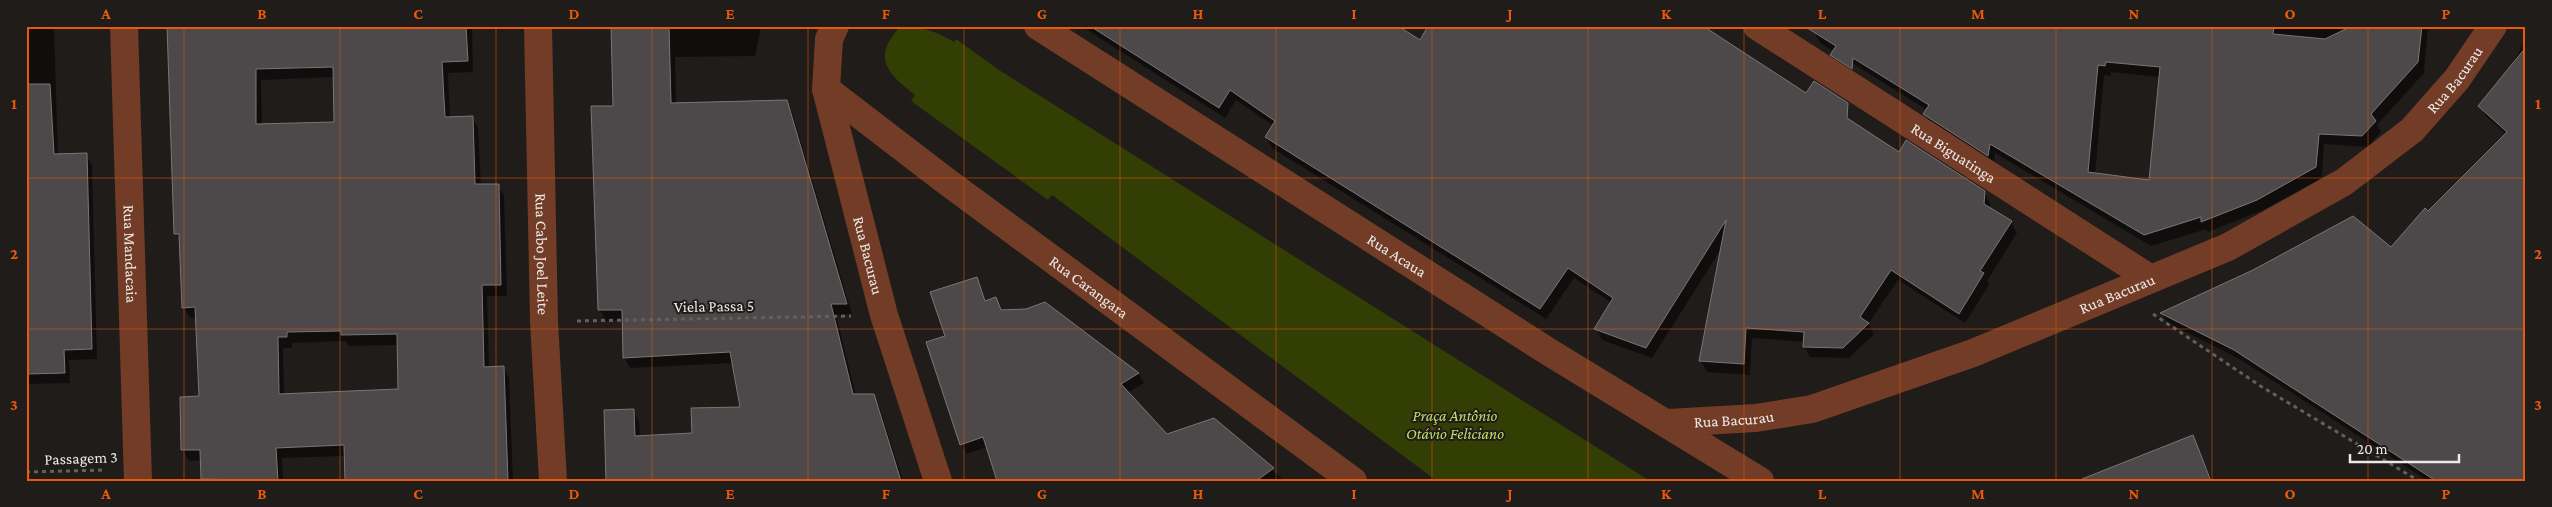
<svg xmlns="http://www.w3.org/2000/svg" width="2552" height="507" viewBox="0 0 2552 507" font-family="'Crimson Pro',serif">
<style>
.green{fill:#333e04}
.shadow{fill:#0007;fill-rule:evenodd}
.building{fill:#4d494b;stroke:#7a7678;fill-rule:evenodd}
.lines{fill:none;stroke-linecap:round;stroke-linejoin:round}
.path{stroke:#625f5d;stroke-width:3;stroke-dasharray:4 4;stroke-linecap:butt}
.minor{stroke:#723c26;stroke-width:28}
.grid{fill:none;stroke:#e8590c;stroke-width:1;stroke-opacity:0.55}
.labels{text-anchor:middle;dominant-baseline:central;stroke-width:4;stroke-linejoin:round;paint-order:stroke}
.street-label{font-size:16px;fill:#eceae8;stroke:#1f1c1a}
.park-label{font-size:16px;font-style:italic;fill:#c1de63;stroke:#1f1c1a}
.neatline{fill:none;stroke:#e8590c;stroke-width:2}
.grid-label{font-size:16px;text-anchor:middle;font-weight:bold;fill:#e8590c}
</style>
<rect width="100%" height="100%" fill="#1f1c1a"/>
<!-- green -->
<path class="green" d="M901,26C920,26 938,32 954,42L956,39L999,70L1650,481H1437L1052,195L1048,200L911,101L915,95C887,73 871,57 901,26Z"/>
<!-- shadow -->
<path class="shadow" d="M26,26H54L58,155H86L92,165L97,359L69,360L70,383L26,384Z
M168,26H472L473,72L448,73L450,118L472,117L478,128L481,186L498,185L504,196L507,296H487L489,368L503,367L509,378L513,481H346L345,456L282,458L283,481H202V460L189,461L183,450L201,397L197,318H190L184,307L181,242L176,234ZM335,77L336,123L262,125L261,80ZM346,341L348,346L399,345V390L284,395L283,348H292V343Z
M613,26H761L755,56L675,57L676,104L786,101L792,112L852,314L836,315L856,396L873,395L879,406L903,481H608L633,411L639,421L640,437L694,434L742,408L733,363L630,368L624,358L623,320L606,321L600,310L615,107Z
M1081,26H1395L1420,41L1900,153L1984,192L1990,203V209L2011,222L2017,233L1987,281L1989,285L1965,323L1898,280L1868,324L1874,334L1849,358L1810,357L1804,346L1805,342L1752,338L1750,375L1707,372L1701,361L1723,246L1652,358L1602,340L1596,329L1612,303L1574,278L1546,319L1272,148L1266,137L1274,126L1236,100L1225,118Z
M1814,26H2428L2424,73L2377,125L2381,132L2368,147L2324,144L2322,178L2263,210L2208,232L2206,229L2151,246L1995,153L1994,166L1931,125L1925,114L1927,110L1820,43L1814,31ZM2111,72L2160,77L2150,182L2095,174L2104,75L2111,76Z
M2526,40V481H2428L2241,360L2167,322L2162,313L2391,248L2506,134L2486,116L2480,106L2508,71Z
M976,278L986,301L996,298L1005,317L1045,303L1139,374L1144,383L1127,393L1166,435L1213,420L1285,481H998L987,447L967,454L961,444L947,336Z
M2192,436L2213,481H2082Z"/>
<!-- building -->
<path class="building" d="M167,26H466L468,61L442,62L445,117L473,116L475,184H499L501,285H482L484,367L504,366L508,481H345L344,445L276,448L278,481L201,479L200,450H181L180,397L199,396L195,307L182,308L179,234H174ZM333,67L334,122L256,124V69ZM341,331V335L397,334L398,389L279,394L278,337H287V332Z
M611,26H669L671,103L787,100L847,304H831L853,394H874L901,481H606L604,410L634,409L635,436L692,433L691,408L740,407L730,352L623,358L622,310H598L591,106H613Z
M1090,26H1398L1420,40L1428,26H1703L1806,93L1814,81L1848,103L1847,118L1899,152L1906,140L1985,191L1984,204L2012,221L1980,271L1984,273L1959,314L1891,270L1860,317L1869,323L1843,348L1803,347L1804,332L1746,328L1744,364L1699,361L1726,220L1646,348L1594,329L1613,298L1568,268L1540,309L1265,137L1275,121L1230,90L1219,108Z
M1804,26H2274L2273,34L2325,39L2352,26H2422L2418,62L2371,114L2376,121L2362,136L2319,134L2316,167L2257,200L2201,222V217L2144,235L1990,144L1988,156L1923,114L1929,105L1853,58L1852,69L1830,55L1836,46ZM2106,62L2160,67L2149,180L2088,172L2098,65L2105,66Z
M2526,47V481H2436L2234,350L2160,313L2253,270L2353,216L2391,247L2425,208L2428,211L2507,132L2478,106Z
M26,84H50L54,154L87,153L92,349L64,350L65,373L26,374Z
M977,277L985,301L996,297L1001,310L1026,309L1045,302L1139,373L1121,384L1167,434L1214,418L1274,468L1256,481H997L983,437L960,445L926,342L945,336L930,292Z
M2193,435L2211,481H2082V479Z"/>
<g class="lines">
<!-- path -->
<path class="path" d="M2153,314L2262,387L2419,481
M577,321L851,316
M26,472L106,470"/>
<!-- minor -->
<g class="minor">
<path id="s1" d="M124,26L138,481"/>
<path id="s2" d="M538,26L544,321L553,481"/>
<path id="s3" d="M835,26L829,39L826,89L884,315L938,481"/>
<path id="s4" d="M1038,26L1549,352L1760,481"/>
<path id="s5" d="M1757,26L2151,279"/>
<path id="s6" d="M826,89L946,181L1353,481"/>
<path id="s7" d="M1668,423L1756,418L1812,409L1973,353L2228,247L2344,182L2412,130L2457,79L2493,26"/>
</g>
</g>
<!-- grid -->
<path class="grid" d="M184,26V481M340,26V481M496,26V481M652,26V481M808,26V481M964,26V481M1120,26V481M1276,26V481M1432,26V481M1588,26V481M1744,26V481M1900,26V481M2056,26V481M2212,26V481M2368,26V481M26,178H2526M26,329H2526"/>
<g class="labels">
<!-- street labels -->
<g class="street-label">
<text stroke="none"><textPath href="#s7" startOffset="876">Rua Bacurau</textPath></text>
<text stroke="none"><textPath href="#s5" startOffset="234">Rua Biguatinga</textPath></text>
<text stroke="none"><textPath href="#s1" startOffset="228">Rua Mandacaia</textPath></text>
<text stroke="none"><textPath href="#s2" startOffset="228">Rua Cabo Joel Leite</textPath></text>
<text stroke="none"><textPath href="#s3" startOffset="236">Rua Bacurau</textPath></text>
<text stroke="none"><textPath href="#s4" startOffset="426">Rua Acaua</textPath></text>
<text stroke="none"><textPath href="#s6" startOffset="329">Rua Carangara</textPath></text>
<text stroke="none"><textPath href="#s7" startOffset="471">Rua Bacurau</textPath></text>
<text transform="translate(714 306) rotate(-1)">Viela Passa 5</text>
<text stroke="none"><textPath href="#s7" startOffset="66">Rua Bacurau</textPath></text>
<text transform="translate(81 458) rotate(-2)">Passagem 3</text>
</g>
<!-- park labels -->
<g class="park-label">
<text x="1455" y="415">Praça Antônio<tspan x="1455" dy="18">Otávio Feliciano</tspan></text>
</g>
</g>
<!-- border -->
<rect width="2552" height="507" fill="none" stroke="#1f1c1a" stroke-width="55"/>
<!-- scale -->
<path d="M2350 454v8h109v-8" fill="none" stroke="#eceae8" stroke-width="2.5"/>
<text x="2357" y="454" font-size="15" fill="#eceae8" stroke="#1f1c1a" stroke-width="4" paint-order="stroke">20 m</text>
<rect x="28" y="28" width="2496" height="452" class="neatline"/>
<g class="grid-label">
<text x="106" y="19">A</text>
<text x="262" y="19">B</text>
<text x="418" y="19">C</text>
<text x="574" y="19">D</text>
<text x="730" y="19">E</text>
<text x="886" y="19">F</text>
<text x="1042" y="19">G</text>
<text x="1198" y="19">H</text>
<text x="1354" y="19">I</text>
<text x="1510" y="19">J</text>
<text x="1666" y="19">K</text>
<text x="1822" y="19">L</text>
<text x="1978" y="19">M</text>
<text x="2134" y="19">N</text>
<text x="2290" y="19">O</text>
<text x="2446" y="19">P</text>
<text x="14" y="109">1</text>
<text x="2538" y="109">1</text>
<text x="14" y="259">2</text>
<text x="2538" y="259">2</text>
<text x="14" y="410">3</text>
<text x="2538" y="410">3</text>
<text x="106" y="499">A</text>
<text x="262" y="499">B</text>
<text x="418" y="499">C</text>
<text x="574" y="499">D</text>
<text x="730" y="499">E</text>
<text x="886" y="499">F</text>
<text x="1042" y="499">G</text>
<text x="1198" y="499">H</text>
<text x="1354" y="499">I</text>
<text x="1510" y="499">J</text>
<text x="1666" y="499">K</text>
<text x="1822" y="499">L</text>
<text x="1978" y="499">M</text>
<text x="2134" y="499">N</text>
<text x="2290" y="499">O</text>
<text x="2446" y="499">P</text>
</g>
</svg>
